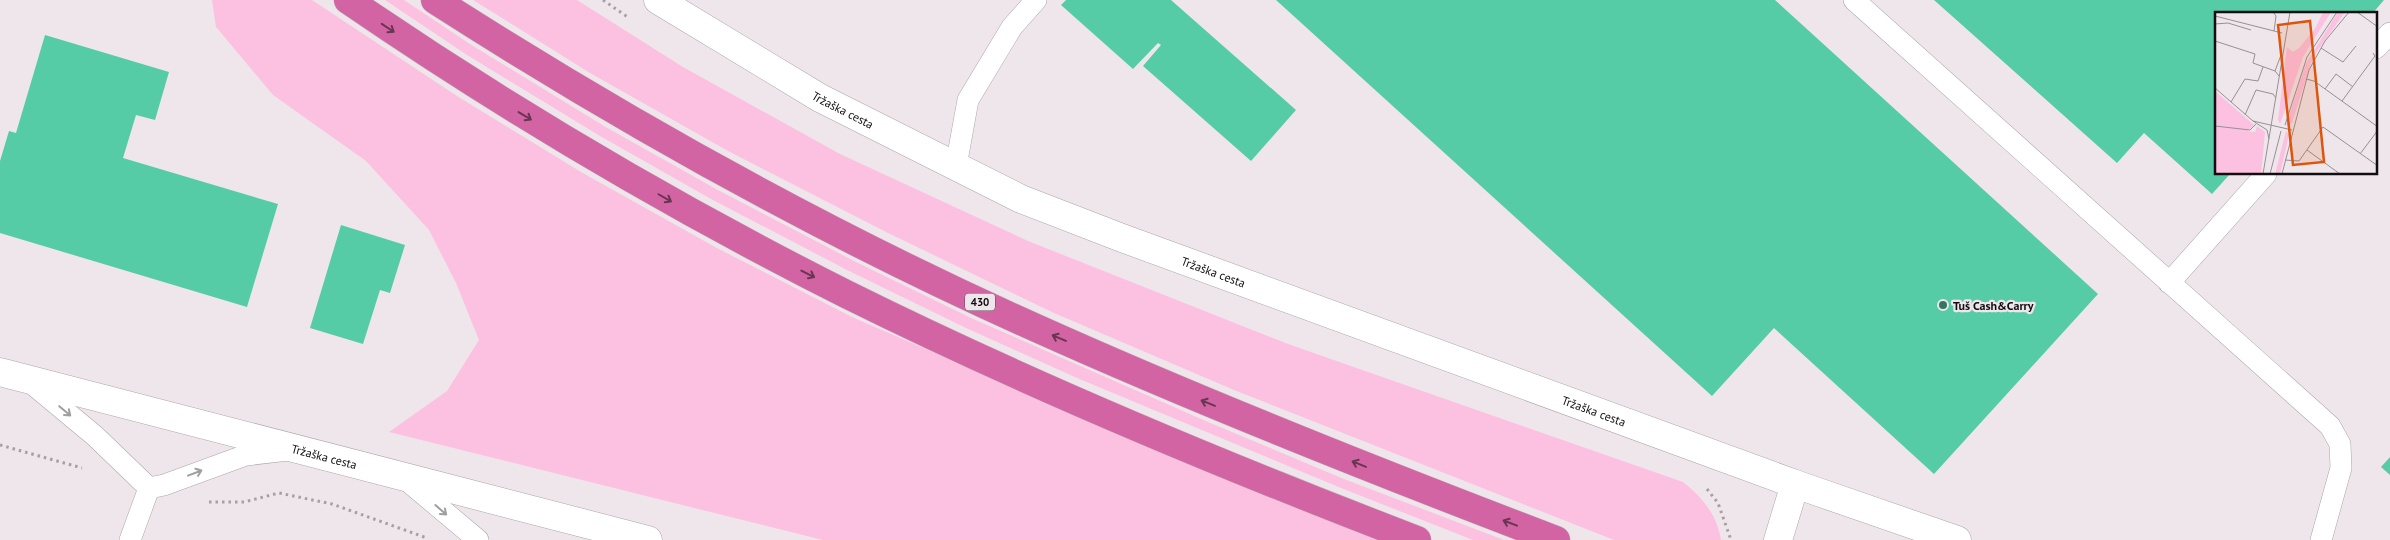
<svg xmlns="http://www.w3.org/2000/svg" width="2390" height="540" viewBox="0 0 2390 540" font-family="'PT Sans',sans-serif">
<style>
.green{fill:#fcc1e0}
.building{fill:#55cca6}
.lines{fill:none;stroke-linecap:round;stroke-linejoin:round}
.lane-casing{stroke:#ada5a9;stroke-width:22}
.secondary-casing{stroke:#ada5a9;stroke-width:29}
.highway-casing{stroke:#c6c5c5;stroke-width:29}
.path{stroke:#a69fa3;stroke-width:3;stroke-dasharray:2.5 4;stroke-linecap:butt}
.lane{stroke:#fff;stroke-width:21}
.secondary{stroke:#fff;stroke-width:28}
.highway{stroke:#d264a4;stroke-width:28}
.oneway{stroke:#683552}
.oneway2{stroke:#a09f9f}
.poi-dot{fill:#397561;stroke:#efe6eb;stroke-width:2}
.labels{text-anchor:middle;dominant-baseline:central;stroke-width:4.5;stroke-linejoin:round;paint-order:stroke}
.shield{fill:#efe6eb;stroke:#544f51;stroke-width:1}
.shield-label{font-size:11px;font-weight:bold;fill:#110e0f}
.street-label{font-size:12px;fill:#110e0f;stroke:#efe6eb}
.poi-label{font-size:12px;font-weight:bold;fill:#110e0f;stroke:#efe6eb;text-anchor:start}
.inset-road{fill:none;stroke:#969093;stroke-width:1}
.view{fill:#dd550c;fill-opacity:0.15;stroke:#dd550c;stroke-width:2.5}
.inset-edge{fill:none;stroke:#110e0f;stroke-width:2.5}
</style>
<rect width="100%" height="100%" fill="#efe6eb"/>
<!-- green -->
<path class="green" d="M212,0H312L457,96L581,172L715,247L852,317L1069,411L1389,540H823L389,432L447,391L479,340L456,283L429,230L366,161L273,95L216,27Z
M385,0H404L473,46L604,126L716,189L854,261L971,318L1208,422L1344,479L1504,540H1473L1341,488L1077,378L966,328L849,271L711,199L600,136L467,55Z
M473,0H577L683,67L840,154L1028,241L1288,344L1683,482C1703,498 1717,515 1721,540H1614L1234,390L1054,313L888,233L728,151L590,73Z"/>
<!-- building -->
<path class="building" d="M1066,0H1171L1296,110L1251,161L1143,66L1161,45L1158,43L1133,69L1061,5Z
M1276,0H1775L2098,294L1934,474L1774,328L1712,396Z
M1934,0H2384L2372,14H2216V174H2230L2212,194L2144,133L2117,163Z
M45,35L169,72L155,120L136,115L123,158L278,204L247,307L0,233V161L9,131L16,133Z
M341,225L405,245L390,293L380,290L363,344L310,328Z
M2390,457V475L2381,467Z"/>
<g class="lines">
<!-- lane casing -->
<g class="lane-casing">
<path id="lane" d="M1854,0L2330,426L2340,444L2341,468L2321,540
M2376,48L2390,33
M956,166L968,100L1012,27L1036,0
M2169,283L2266,174
M30,382L95,436L149,488
M404,478L478,540
M149,488L164,485L246,455L288,450
M130,540L149,488"/>
</g>
<!-- secondary casing -->
<g class="secondary-casing">
<g id="secondary">
<path id="s1" d="M658,0L820,98L1021,199L1122,238L1795,484L1957,540"/>
<path id="s2" d="M0,372L648,540"/>
<path d="M1778,540L1795,484"/>
</g>
</g>
<!-- highway casing -->
<g class="highway-casing">
<path id="highway" d="M348,0C507,109 673,207 846,294C1031,386 1224,466 1417,540
M435,0C627,123 826,234 1034,327C1205,404 1380,473 1556,540"/>
</g>
<!-- path -->
<path class="path" d="M603,0L629,18
M0,445L82,468
M1707,489L1718,503L1731,540
M209,502H244L279,493L332,504L427,538"/>
<!-- lane -->
<use href="#lane" class="lane"/>
<!-- secondary -->
<use href="#secondary" class="secondary"/>
<!-- highway -->
<use href="#highway" class="highway"/>
</g>
<!-- one-way arrows -->
<defs><path id="oneway-shaft" d="M-6 0H5M1.5-3L5.5 0L1.5 3" fill="none" stroke-width="1.6" stroke-linecap="round" stroke-linejoin="round" transform="scale(1.25)"/></defs>
<g class="oneway">
<use href="#oneway-shaft" transform="translate(388 28) rotate(34)"/>
<use href="#oneway-shaft" transform="translate(525 116) rotate(31)"/>
<use href="#oneway-shaft" transform="translate(665 198) rotate(30)"/>
<use href="#oneway-shaft" transform="translate(808 274) rotate(27)"/>
<use href="#oneway-shaft" transform="translate(1059 338) rotate(-157)"/>
<use href="#oneway-shaft" transform="translate(1208 403) rotate(-158)"/>
<use href="#oneway-shaft" transform="translate(1359 464) rotate(-158)"/>
<use href="#oneway-shaft" transform="translate(1510 523) rotate(-159)"/>
</g>
<g class="oneway2">
<use href="#oneway-shaft" transform="translate(65 411) rotate(40)"/>
<use href="#oneway-shaft" transform="translate(195 473) rotate(-21)"/>
<use href="#oneway-shaft" transform="translate(441 510) rotate(41)"/>
</g>
<!-- markers -->
<circle class="poi-dot" cx="1943" cy="305" r="5"/>
<g class="labels">
<!-- shield labels -->
<rect class="shield" x="965" y="293.5" width="30" height="17" rx="4"/>
<g class="shield-label">
<text x="980" y="302">430</text>
</g>
<!-- street labels -->
<g class="street-label">
<text stroke="none"><textPath href="#s1" startOffset="215">Tržaška cesta</textPath></text>
<text stroke="none"><textPath href="#s1" startOffset="620">Tržaška cesta</textPath></text>
<text stroke="none"><textPath href="#s1" startOffset="1025">Tržaška cesta</textPath></text>
<text stroke="none"><textPath href="#s2" startOffset="335">Tržaška cesta</textPath></text>
</g>
<!-- poi labels -->
<g class="poi-label">
<text x="1953" y="305">Tuš Cash&amp;Carry</text>
</g>
</g>
<!-- overview -->
<g transform="translate(2215 12)">
<rect width="162" height="162" fill="#efe6eb"/>
<path d="M108,0H116L88,45L65,112L63,108L72,35L78,40L84,36L101,15ZM123,0H130L98,45L77,111L71,114L90,53ZM0,79L39,113L32,119L40,120L42,114L50,120L46,162H0ZM71,119L74,123L65,162H60Z" fill="#fcc1e0"/>
<path class="inset-road" d="M58,0L61,4L59,19M142,0L163,15M0,4L67,21M0,12L13,11L36,18M0,29L40,42L38,51L60,59L64,64M106,36L128,50L141,34M60,59L66,43M91,67L99,69L163,115M0,76L38,109L77,118M110,77L121,62L138,75M127,89L160,44L158,41M16,90L30,67L43,69L48,55M30,103L41,78L58,82L61,86M38,109L52,118L54,127M70,113L92,45L122,0M0,114L35,118L41,112M92,138L125,162M145,142L163,118M70,148L84,149L108,115L163,154M48,162L75,0M55,162L66,119M67,162L94,58L110,29L134,0"/>
<path class="view" d="M95,9L109,150L78,153L63,13Z"/>
<rect width="162" height="162" class="inset-edge"/>
</g>
</svg>
